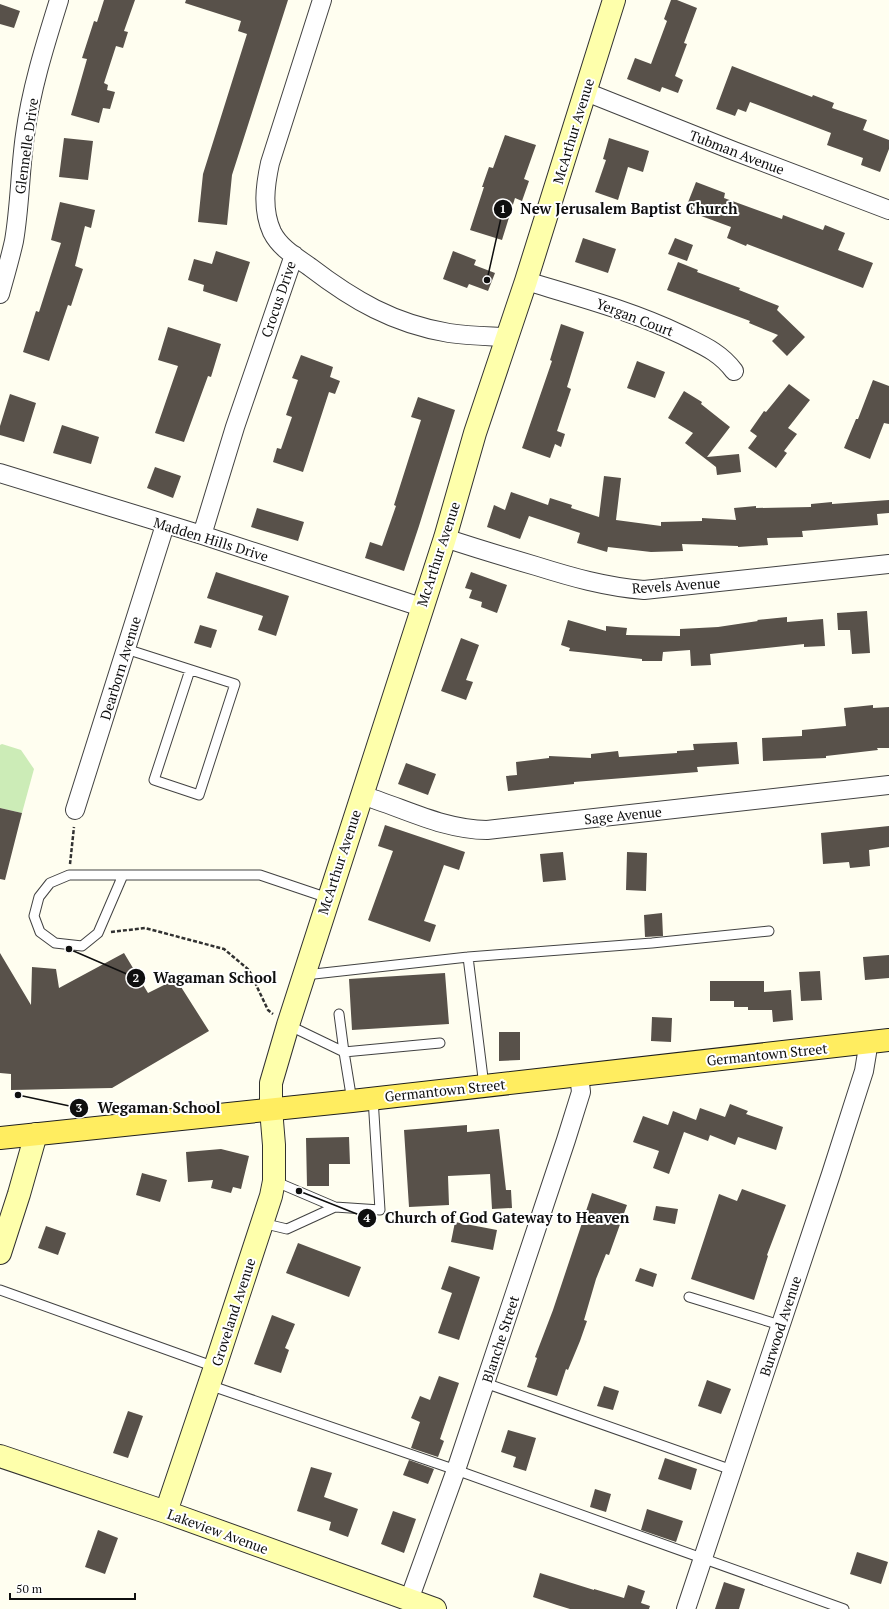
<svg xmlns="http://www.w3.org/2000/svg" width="889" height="1609" viewBox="0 0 889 1609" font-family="'PT Serif',serif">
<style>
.green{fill:#ccecb7}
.building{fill:#58514a}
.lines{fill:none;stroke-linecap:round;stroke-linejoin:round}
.lane-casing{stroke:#424242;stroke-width:11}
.street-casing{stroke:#424242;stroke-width:20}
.secondary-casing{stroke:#313131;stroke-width:24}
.primary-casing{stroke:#202020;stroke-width:24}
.path{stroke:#313131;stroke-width:2.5;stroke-dasharray:4 2;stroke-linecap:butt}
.lane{stroke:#fff;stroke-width:9}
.street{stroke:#fff;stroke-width:18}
.secondary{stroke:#feffab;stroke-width:22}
.primary{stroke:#ffed60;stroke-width:22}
.labels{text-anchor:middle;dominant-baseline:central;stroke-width:4;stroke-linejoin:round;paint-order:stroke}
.street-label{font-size:14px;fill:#0f0f0f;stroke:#fff}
.leader{fill:none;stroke:#0f0f0f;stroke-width:1.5}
.callout-dot{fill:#0f0f0f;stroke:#fff;stroke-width:1.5}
.mark-label{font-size:12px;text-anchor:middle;font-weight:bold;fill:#fff}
.callout-label{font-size:15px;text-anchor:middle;font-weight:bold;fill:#0f0f0f;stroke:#fff;stroke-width:4;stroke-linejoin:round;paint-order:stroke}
</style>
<rect width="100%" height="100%" fill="#fffef0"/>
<!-- green -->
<path class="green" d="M2,744L21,750L34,769L22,813L0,808V745Z"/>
<!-- building -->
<path class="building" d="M104,0H135L124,31L128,32L123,48L116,46L104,83L108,85L107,90L115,92L110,109L103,108L99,123L71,115L87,59L82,58L94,21L97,22Z
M186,0H288L232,175L227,225L198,222L203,174L247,34L238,31L241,21L185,3Z
M671,0H677L697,8L684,43L687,44L675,76L683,80L678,93L662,87L660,92L627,79L635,58L651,64L667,21L664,19Z
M0,4L20,11L14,28L0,24Z
M732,66L812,97L813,95L834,103L832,108L867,120L863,130L889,140V149L880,172L861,165L863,158L827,145L831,133L750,102L746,112L738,109L735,116L716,109Z
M505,135L536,145L524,179L529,181L522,201L515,198L502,240L470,230L484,187H482L489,167L493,168Z
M64,138L93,141L88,180L59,177Z
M609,138L649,151L643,172L628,167L618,200L595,192L606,160L603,159Z
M696,182L725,193L724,198L782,219L783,215L823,230L825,225L845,233L838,250L873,263L863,288L747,244L746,246L727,238L731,227L685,210Z
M60,202L95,210L91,228L85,226L75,266L83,269L71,306L68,305L49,361L23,352L36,311L39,312L61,243L51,240Z
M583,238L616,249L608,273L575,262Z
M675,238L693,245L687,261L668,254Z
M216,251L250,262L237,302L203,291L204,285L188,280L194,259L212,264Z
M453,251L476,260L474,265L495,273L488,291L469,284L467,288L443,279Z
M678,262L698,270L697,272L740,288L739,290L779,306L777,310L805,337L787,356L772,341L778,335L749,323L750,321L667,290Z
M561,324L584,332L567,387L571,389L557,431L565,434L561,447L555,444L550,458L522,448L552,361L550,360Z
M168,327L221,344L211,377L208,376L184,442L155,433L178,366L158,360Z
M301,355L333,367L330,377L340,381L335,394L329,392L303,472L273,462L277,448L281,449L292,417L286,415L298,380L292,378Z
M637,361L665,372L655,398L627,388Z
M873,380L889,386V424L884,423L870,459L844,448L856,419H858Z
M789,384L810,400L788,428L797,434L784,451L787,453L776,468L748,448L757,436L750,431L764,411L766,412Z
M684,391L702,402L701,404L730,427L707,457L739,454L741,472L717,475L716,467L685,443L693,433L668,418Z
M10,394L36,403L24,442L0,435V426Z
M418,397L455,410L419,526L404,571L365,558L370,542L382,546L396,506L394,505L421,420L411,417Z
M62,425L99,437L91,464L53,453Z
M155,467L181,476L173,498L147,488Z
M604,476L621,478L616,520L661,526V522L702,521V518L736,520L734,508L756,506V508L811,507V504L832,502V504L889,500V513L877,514L878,525L802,531L803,537L767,538L768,545L738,547V546L682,544L683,551L651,552L608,547L607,552L577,543L580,533L529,516L520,539L487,527L494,505L505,510L511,492L548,505L550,498L572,505L571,508L599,517Z
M257,508L304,522L298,541L251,527Z
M216,572L289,596L276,636L258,630L263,616L207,598Z
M471,572L507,585L497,613L481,607L482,602L469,598L472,590L465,588Z
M867,611L870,653L852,654L850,630H838L837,613Z
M787,617V622L823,619L825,646L804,647V644L710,654L711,665L691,666L690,650L663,652L662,661H642V659L569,651L570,648L561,645L568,620L606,631V626L627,628L626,635L680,636V629L718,627L758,621L757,620Z
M200,625L217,630L211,648L194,643Z
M461,638L479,645L466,680L473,682L466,700L441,691Z
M873,705V708L889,707V748H877L878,750L826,756V758L763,761L762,738L802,736V730L846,726L844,708Z
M737,742L739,764L697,767L698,772L574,782V784L508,791L506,776L517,775L516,762L549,758V756L591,758V754L618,751L619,757L677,753V751L694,750L693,744Z
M406,763L436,774L428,795L398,784Z
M0,808L22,813L5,880L0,879Z
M385,825L465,852L459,870L444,865L424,921L436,925L430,942L368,920L393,851L378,846Z
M889,826V847L869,850L870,866L850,868L849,862L823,864L821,833Z
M563,852L566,880L543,882L540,854Z
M627,852L647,853L646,891L626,890Z
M662,913L663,936L645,937L644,915Z
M0,953L31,1005L32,967L56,969L59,988L124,953L148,993L176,979L209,1031L112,1088L11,1090V1074L0,1073Z
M889,955V978L865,980L863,957Z
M820,971L822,1000L801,1001L799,972Z
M445,973L449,1024L352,1030L349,979Z
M710,981H764V992L791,990L793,1020L773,1022L772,1010H748V1007H734V1001H710Z
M652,1017L672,1018L671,1042L651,1041Z
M499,1032H520V1060L499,1061Z
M730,1104L748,1111L746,1114L783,1127L776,1150L738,1137L735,1145L710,1135L708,1141L684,1132L669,1174L653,1168L659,1151L633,1142L643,1116L668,1125L673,1111L696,1120L700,1108L725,1117Z
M467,1125V1132L499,1129L506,1190H511L512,1208L492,1209L490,1174L448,1176L449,1205L409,1207L404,1130Z
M349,1137L350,1164H329V1186H307L306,1138Z
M221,1149L249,1156L241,1189L233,1187L231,1193L211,1188L213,1180L188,1182L186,1152Z
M142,1173L167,1180L160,1202L136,1195Z
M742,1189L786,1205L767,1255L768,1256L754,1300L691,1279L719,1194L737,1201Z
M592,1193L627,1205L609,1255L606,1254L596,1279L584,1320L587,1321L580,1341L568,1370L566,1369L557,1396L527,1387L537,1358L535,1357L553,1310Z
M656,1206L678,1209L675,1224L653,1220Z
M455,1222L497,1230L493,1250L451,1242Z
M46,1226L66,1233L58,1255L38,1248Z
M298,1243L361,1267L349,1297L286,1273Z
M449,1266L480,1277L459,1340L438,1333L452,1293L441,1289Z
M640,1268L657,1274L653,1287L635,1281Z
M272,1315L295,1324L285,1348L289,1350L281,1373L254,1364Z
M439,1376L459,1383L440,1439L444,1441L438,1457L411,1448L420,1422L411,1418L420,1396L430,1400Z
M707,1380L731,1389L721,1414L698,1406Z
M604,1386L619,1391L613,1410L597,1406Z
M128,1411L143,1416L128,1458L113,1453Z
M508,1430L536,1438L526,1471L513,1467L516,1457L501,1452Z
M665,1458L697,1469L691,1490L658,1479Z
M409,1460L434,1469L428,1484L403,1475Z
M311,1467L332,1473L324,1497L358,1509L348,1537L329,1530L331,1522L297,1511Z
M595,1489L611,1494L606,1512L590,1507Z
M647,1509L683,1521L676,1542L641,1530Z
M393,1511L416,1519L404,1553L381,1544Z
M98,1530L118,1538L105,1574L85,1567Z
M857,1552L888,1562L881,1584L850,1574Z
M540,1573L594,1590V1589L624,1598L628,1585L645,1591L641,1603L650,1606L649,1609H570L557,1605L533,1597Z
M724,1582L745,1589L739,1609H715Z"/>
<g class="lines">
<!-- lane casing -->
<g class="lane-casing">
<path id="lane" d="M126,649L235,684L199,795L154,780L190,670
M123,875L98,933L82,946L55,943L40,932L34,916L39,897L50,883L69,875H260L328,898
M468,957L484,1086
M305,975L468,957L652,943L769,931
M339,1014L344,1052L440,1043
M288,1025L344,1052L352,1101
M274,1181L335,1207L380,1210L373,1098
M262,1223L287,1229L335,1207
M0,1290L215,1367
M689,1297L780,1325
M485,1383L732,1470
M209,1385L456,1470L844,1609"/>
</g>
<!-- street casing -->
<g class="street-casing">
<path id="street" d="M322,0L270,163C265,186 262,210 272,232C280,248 296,257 310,267C353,300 394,324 449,333C468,336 487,336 507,337
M586,92L734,151L889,210
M526,281C579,297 632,311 682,335C702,345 720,352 734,371
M0,294C5,276 10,259 14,241C20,206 20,170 25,135C31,89 45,45 59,0
M0,473L202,535L421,607
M202,535L235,427L294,255
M445,538C475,548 505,557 536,566C571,577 606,587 644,590L889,564
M361,795C402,807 443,830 487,830L889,785
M75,810L165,525
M409,1600L456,1470L566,1140L581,1092L579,1075
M686,1609L831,1174L864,1071L867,1053V1043"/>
</g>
<!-- secondary casing -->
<g class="secondary-casing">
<path id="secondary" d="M0,1253L19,1194L36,1134
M0,1456L166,1512L435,1609
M166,1512L215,1367L271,1196L274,1181V1145L271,1109V1083L288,1025L445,538L475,433L526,281L614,0"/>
</g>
<!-- primary casing -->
<g class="primary-casing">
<path id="primary" d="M0,1138L352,1101L889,1040"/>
</g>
<!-- path -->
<path class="path" d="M70,864L74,827
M111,932L145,928L224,949L249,970L268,1010L273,1014"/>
<!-- lane -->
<use href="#lane" class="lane"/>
<!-- street -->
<use href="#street" class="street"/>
<!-- secondary -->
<use href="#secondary" class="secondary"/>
<!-- primary -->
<use href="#primary" class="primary"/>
</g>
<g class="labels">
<!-- street labels -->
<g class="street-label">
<text transform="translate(573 131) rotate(-73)">McArthur Avenue</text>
<text transform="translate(26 146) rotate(-82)">Glennelle Drive</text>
<text transform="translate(737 152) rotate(21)">Tubman Avenue</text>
<text transform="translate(278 299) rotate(-71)">Crocus Drive</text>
<text transform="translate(635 317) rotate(21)">Yergan Court</text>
<text transform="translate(211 539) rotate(17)">Madden Hills Drive</text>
<text transform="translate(438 554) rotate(-72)">McArthur Avenue</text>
<text transform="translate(676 585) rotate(-4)">Revels Avenue</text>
<text transform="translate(120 668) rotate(-73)">Dearborn Avenue</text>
<text transform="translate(623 815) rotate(-6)">Sage Avenue</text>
<text transform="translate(339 862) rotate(-72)">McArthur Avenue</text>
<text transform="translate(767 1054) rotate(-6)">Germantown Street</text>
<text transform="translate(445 1090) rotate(-6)">Germantown Street</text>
<text transform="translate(233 1312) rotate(-72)">Groveland Avenue</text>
<text transform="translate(780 1326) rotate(-72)">Burwood Avenue</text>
<text transform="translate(500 1339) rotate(-72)">Blanche Street</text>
<text transform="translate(218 1531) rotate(20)">Lakeview Avenue</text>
</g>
</g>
<!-- callouts -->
<path class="leader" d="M487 280L503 209M69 949L136 978M18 1095L79 1108M299 1191L367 1218"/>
<g class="callout-dot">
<circle cx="487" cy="280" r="4"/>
<circle cx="69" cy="949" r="4"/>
<circle cx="18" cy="1095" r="4"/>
<circle cx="299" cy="1191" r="4"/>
<circle cx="503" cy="209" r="10"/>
<circle cx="136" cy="978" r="10"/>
<circle cx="79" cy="1108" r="10"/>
<circle cx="367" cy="1218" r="10"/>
</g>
<g class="mark-label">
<text x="503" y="213">1</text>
<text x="136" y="982">2</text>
<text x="79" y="1112">3</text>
<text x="367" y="1222">4</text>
</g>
<g class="callout-label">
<text x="629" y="214">New Jerusalem Baptist Church</text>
<text x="215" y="983">Wagaman School</text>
<text x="159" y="1113">Wegaman School</text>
<text x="507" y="1223">Church of God Gateway to Heaven</text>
</g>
<!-- scale -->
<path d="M10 1593v6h125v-6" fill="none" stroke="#0f0f0f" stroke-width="2"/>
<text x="16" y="1593" font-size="12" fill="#0f0f0f" stroke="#ffffff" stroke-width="3" paint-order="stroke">50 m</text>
</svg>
